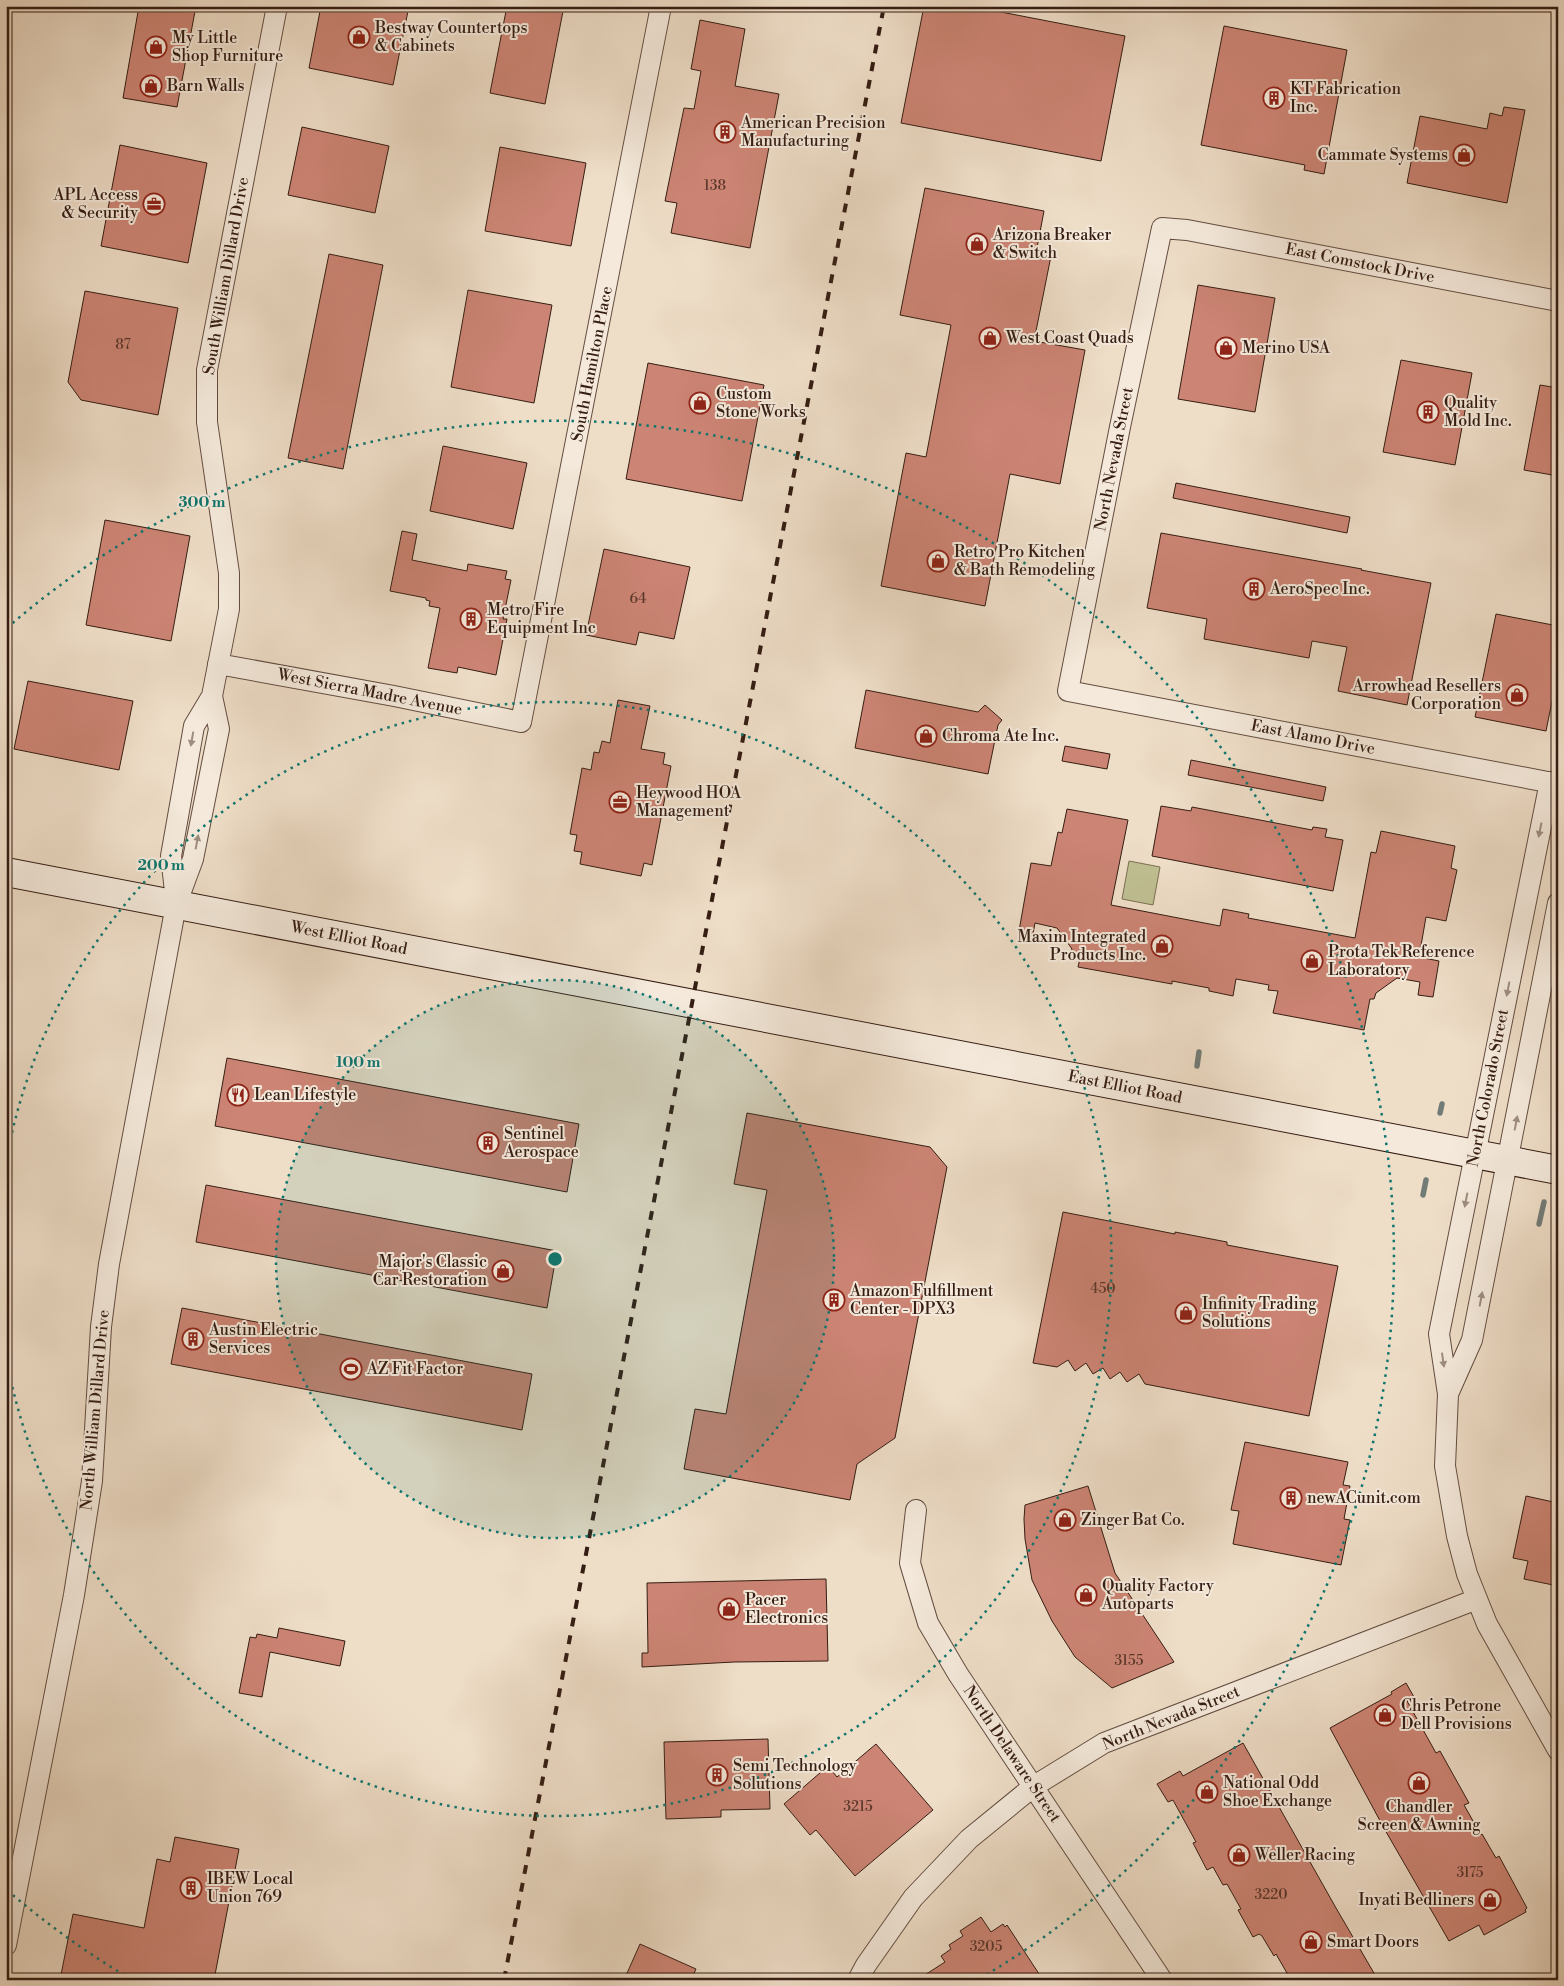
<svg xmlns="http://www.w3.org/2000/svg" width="1564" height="1986" viewBox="0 0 1564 1986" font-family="'Libre Bodoni',serif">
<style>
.green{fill:#bfbf91;stroke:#7a6e52}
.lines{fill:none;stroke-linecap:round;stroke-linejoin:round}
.stream{stroke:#727c77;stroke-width:5.5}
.building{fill:#cc8474;stroke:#351d13}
.street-casing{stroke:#634d40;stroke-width:22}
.secondary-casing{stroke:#351d13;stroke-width:30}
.street{stroke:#f4e9db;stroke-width:20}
.secondary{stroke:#f4e9db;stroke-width:28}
.rail{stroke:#351d13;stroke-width:4;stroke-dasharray:9 9;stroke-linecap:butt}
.oneway{fill:#9e8d81}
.ring{fill:none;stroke:#0f766e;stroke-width:2.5;stroke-dasharray:2.5 5}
.labels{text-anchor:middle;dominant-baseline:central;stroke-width:4;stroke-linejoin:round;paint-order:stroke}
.number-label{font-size:14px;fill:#5b372b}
.poi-label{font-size:16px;fill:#351d13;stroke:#f4e9db;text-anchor:start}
.street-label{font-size:16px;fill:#351d13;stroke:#f4e9db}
.centre{fill:#0f766e;stroke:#f4e9db;stroke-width:2.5}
.ring-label{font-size:15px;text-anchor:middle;font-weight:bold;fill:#0f766e;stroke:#f4e9db;stroke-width:4;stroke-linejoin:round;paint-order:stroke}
</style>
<rect width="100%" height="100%" fill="#eeddc7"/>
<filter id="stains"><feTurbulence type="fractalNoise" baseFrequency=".004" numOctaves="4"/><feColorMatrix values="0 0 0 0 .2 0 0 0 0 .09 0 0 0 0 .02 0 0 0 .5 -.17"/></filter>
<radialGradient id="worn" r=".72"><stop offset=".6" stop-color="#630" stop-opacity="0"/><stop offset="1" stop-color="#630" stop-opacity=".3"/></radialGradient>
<!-- green -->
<path class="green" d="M1129,861L1160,867L1153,905L1122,899Z"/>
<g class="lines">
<!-- stream -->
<path class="stream" d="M1197,1066L1199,1052
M1440,1113L1442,1104
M1423,1195L1426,1180
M1539,1224L1544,1202"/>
</g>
<!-- building -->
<path class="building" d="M139,6H196L177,107L123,98Z
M321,6H409L393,85L309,68Z
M507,6H564L545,104L490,93Z
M924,6H970L1125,36L1101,161L901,123Z
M700,20L745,29L735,86L779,94L750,248L671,233L677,203L665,201L684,108L694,109L701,71L691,69Z
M1224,26L1347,50L1324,174L1304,170L1305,165L1201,145Z
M1504,107L1525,110L1507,203L1407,183L1420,116L1487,129L1490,113L1502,116Z
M302,127L389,146L375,213L288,195Z
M120,145L207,163L188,263L101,246Z
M500,147L586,163L571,246L485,231Z
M925,188L1044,211L1036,253L1051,256L1034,341L1085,350L1060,484L1010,474L985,606L881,586L906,453L926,457L951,325L900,315Z
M329,254L383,265L343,469L288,458Z
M1198,285L1275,298L1255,412L1178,399Z
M468,290L552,305L534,403L451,387Z
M85,291L178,308L158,415L81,400L68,382Z
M1401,360L1472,373L1455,465L1383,452Z
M648,363L764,385L742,501L626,479Z
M1540,385L1558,388V476L1524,470Z
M443,446L527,463L513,529L430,511Z
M1176,483L1350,517L1347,533L1173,498Z
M105,520L190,536L171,641L86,625Z
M402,531L417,534L412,560L467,571L468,564L507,571L505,579L511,580L503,619H507L496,675L458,667L457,673L428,668L440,608L429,606L430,601L426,600V598L390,591Z
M1161,533L1362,569L1361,570L1431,583L1407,705L1338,691L1347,647L1312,641L1309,658L1204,639L1207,619L1147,608Z
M604,549L690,567L674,639L639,632L636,645L586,635Z
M1496,614L1558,626V672L1546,731L1475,717Z
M28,681L133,701L119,770L14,749Z
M866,690L978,712L985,705L1002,720L998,725L988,774L855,748Z
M618,700L650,706L641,749L665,753L663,764L671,766L652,865L644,863L641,876L580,864L582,852L574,851L577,835L570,834L582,768L591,770L594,752L599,753L602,741L610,743Z
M1065,746L1110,754L1107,769L1062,761Z
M1191,760L1326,787L1323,801L1188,775Z
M1161,806L1191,811L1192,807L1312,830L1313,827L1327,829L1325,837L1343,840L1333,891L1152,856Z
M1067,809L1128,820L1111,905L1220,926L1223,909L1249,914L1248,918L1355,938L1371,852L1376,853L1381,831L1455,846L1451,868L1457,870L1446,921L1426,917L1419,957L1439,961L1433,997L1418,995L1420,982L1397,978L1376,993L1374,999H1370L1364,1030L1273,1013L1278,991L1268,990L1269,985L1236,979L1233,996L1209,991V988L1172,981V984L1078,967L1080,958L1070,956L1072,949L1057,928L1035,923L1033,934L1019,931L1031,863L1051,866L1058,832L1062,833Z
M227,1058L579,1124L567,1192L215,1126Z
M747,1113L930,1147L947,1167L895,1438L857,1464L850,1500L684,1469L695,1409L726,1414L767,1190L734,1184Z
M206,1185L557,1251L547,1308L196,1242Z
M1063,1212L1175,1234V1232L1227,1242V1245L1338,1266L1309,1416L1145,1384L1139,1374L1127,1382L1120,1372L1110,1379L1103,1368L1093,1374L1086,1363L1075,1371L1068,1360L1057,1367L1033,1363Z
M182,1308L532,1374L522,1430L171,1364Z
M1245,1442L1348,1462L1343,1485L1350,1486L1344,1519L1350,1520L1341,1565L1233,1544L1239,1511L1231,1510Z
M1088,1486L1115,1573L1174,1662L1112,1688L1075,1657L1052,1621L1032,1580L1025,1539L1024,1519L1025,1505Z
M1526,1496L1558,1503V1586L1524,1579L1528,1561L1513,1558Z
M826,1579L828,1661L734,1662L642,1667V1653H648L647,1583Z
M279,1628L345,1641L340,1666L270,1652L262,1697L239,1693L250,1637L256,1638L257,1634L277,1638Z
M1406,1683L1414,1697L1407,1701L1436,1753L1440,1751L1469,1803L1464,1805L1481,1835L1482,1834L1496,1858L1499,1856L1527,1908L1525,1910L1526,1912L1484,1935L1479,1925L1449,1941L1385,1830L1330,1728L1392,1694L1391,1692Z
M768,1739L770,1809L721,1810V1817L666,1819L664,1742Z
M1243,1743L1336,1908L1378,1980H1291L1276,1954L1274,1956L1262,1936L1259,1934L1253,1937L1238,1910L1241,1909L1227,1884L1223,1885L1213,1867L1207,1870L1193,1843L1196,1842L1173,1800L1168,1802L1157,1784L1180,1771L1183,1776Z
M876,1744L933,1810L855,1876L816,1830L810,1835L784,1804L828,1766L837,1777Z
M175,1837L239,1849L214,1980H60L73,1914L144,1928L157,1859L170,1862Z
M981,1917L991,1932L1003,1924L1005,1927L1007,1925L1043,1980H917L945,1962L941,1956L951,1949L949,1945L963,1936L960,1931Z
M640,1944L696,1969L691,1980H624Z"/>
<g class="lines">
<!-- street casing -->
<g class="street-casing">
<path id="street" d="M1558,301L1187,230L1162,228L1120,427L1068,691L1558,784
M218,664L394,696L521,722L661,6
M1550,782L1439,1334L1448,1394L1445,1466L1457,1536L1467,1574L1487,1624L1558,1750
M176,900L171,856L194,726L212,696L229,609V573L207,422V370L277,6
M1448,1394L1472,1340L1558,903
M916,1510L910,1563L928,1623L958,1674L1162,1980
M6,1945L74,1595L92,1481L101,1327L109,1264L176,905L193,859L219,729L212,696
M858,1980L866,1965L913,1898L969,1839L1034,1786L1104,1743L1477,1599"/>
</g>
<!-- secondary casing -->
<g class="secondary-casing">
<path id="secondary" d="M6,872L1558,1170"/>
</g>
<!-- street -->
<use href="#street" class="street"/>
<!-- secondary -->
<use href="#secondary" class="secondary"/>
<!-- rail -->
<path class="rail" d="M504,1980L884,6"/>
</g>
<!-- one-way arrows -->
<defs><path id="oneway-solid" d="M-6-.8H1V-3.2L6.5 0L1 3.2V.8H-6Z" transform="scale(1.25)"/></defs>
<g class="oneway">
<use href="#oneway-solid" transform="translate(192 739) rotate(100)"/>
<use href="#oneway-solid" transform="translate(1540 830) rotate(101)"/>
<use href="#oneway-solid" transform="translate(197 842) rotate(-79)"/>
<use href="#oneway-solid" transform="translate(1508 989) rotate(101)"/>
<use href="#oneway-solid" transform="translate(1516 1123) rotate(-79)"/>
<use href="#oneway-solid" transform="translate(1466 1200) rotate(101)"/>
<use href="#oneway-solid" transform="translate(1481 1299) rotate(-79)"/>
<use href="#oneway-solid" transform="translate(1443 1360) rotate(82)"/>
</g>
<!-- distance rings -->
<circle cx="555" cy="1259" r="279" fill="#0f766e" fill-opacity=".12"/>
<g class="ring">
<circle cx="555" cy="1259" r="279"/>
<path d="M6 1162A557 557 0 1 1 6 1356"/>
<path d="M131 1979A836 836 0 0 1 7 1890M7 628A836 836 0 1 1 979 1979"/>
</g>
<!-- icons -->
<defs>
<g id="shop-ring" transform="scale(1.125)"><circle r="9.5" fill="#f4e9db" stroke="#8f2418" stroke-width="1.5"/><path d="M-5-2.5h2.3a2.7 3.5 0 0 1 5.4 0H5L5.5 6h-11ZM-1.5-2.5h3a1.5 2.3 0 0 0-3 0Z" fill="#8f2418"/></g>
<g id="building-ring" transform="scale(1.125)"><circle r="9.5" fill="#f4e9db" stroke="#8f2418" stroke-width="1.5"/><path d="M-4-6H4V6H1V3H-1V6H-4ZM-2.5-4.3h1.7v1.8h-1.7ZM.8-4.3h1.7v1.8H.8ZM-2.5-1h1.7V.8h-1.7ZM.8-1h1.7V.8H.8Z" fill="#8f2418"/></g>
<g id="office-ring" transform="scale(1.125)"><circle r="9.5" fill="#f4e9db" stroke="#8f2418" stroke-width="1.5"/><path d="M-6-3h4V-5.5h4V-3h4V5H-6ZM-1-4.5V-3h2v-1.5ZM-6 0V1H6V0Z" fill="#8f2418"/></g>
<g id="restaurant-ring" transform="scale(1.125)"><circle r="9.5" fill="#f4e9db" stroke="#8f2418" stroke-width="1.5"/><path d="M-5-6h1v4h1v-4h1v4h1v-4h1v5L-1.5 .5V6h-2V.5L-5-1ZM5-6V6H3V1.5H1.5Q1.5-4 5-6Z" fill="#8f2418"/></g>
<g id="stadium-ring" transform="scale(1.125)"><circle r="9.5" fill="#f4e9db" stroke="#8f2418" stroke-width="1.5"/><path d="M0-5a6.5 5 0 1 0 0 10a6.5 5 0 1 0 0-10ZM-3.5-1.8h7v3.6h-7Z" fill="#8f2418"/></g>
</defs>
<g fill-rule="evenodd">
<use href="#shop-ring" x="359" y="37"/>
<use href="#shop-ring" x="156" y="47"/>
<use href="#shop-ring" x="151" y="86"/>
<use href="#building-ring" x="1274" y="98"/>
<use href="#building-ring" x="725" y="132"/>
<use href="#shop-ring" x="1464" y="155"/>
<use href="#office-ring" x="154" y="204"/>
<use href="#shop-ring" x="977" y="244"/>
<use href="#shop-ring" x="990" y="338"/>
<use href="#shop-ring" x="1226" y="348"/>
<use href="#shop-ring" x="700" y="403"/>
<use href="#building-ring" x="1428" y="412"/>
<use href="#shop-ring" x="938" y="561"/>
<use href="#building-ring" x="1254" y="589"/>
<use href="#building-ring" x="471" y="619"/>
<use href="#shop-ring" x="1517" y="695"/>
<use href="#shop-ring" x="926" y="736"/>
<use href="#office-ring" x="620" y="802"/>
<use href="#shop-ring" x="1162" y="946"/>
<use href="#shop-ring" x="1312" y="961"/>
<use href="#restaurant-ring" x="238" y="1095"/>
<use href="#building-ring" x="488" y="1143"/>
<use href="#shop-ring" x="503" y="1271"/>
<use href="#building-ring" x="834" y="1300"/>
<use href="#shop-ring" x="1186" y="1313"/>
<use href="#building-ring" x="193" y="1339"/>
<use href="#stadium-ring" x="351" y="1369"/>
<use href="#building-ring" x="1291" y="1498"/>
<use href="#shop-ring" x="1065" y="1520"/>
<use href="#shop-ring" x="1086" y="1595"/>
<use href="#shop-ring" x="729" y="1609"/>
<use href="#shop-ring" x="1385" y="1715"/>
<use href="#building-ring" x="717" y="1775"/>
<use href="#shop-ring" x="1419" y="1783"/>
<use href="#shop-ring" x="1207" y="1792"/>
<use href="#shop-ring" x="1239" y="1855"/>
<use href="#building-ring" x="191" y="1888"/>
<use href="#shop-ring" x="1490" y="1900"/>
<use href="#shop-ring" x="1311" y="1942"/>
</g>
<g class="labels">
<!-- number labels -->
<g class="number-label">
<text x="715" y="186">138</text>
<text x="123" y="345">87</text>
<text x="638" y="599">64</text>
<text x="1103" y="1289">450</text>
<text x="1129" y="1661">3155</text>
<text x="858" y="1807">3215</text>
<text x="1470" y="1873">3175</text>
<text x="1271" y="1895">3220</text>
<text x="986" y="1947">3205</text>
</g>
<!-- poi labels -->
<g class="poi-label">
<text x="375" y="28">Bestway Countertops<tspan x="375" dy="18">&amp; Cabinets</tspan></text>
<text x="172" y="38">My Little<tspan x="172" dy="18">Shop Furniture</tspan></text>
<text x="167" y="86">Barn Walls</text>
<text x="1290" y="89">KT Fabrication<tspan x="1290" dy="18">Inc.</tspan></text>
<text x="741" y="123">American Precision<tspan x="741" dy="18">Manufacturing</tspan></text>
<text x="1448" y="155" text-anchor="end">Cammate Systems</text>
<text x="138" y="195" text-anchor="end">APL Access<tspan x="138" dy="18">&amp; Security</tspan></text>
<text x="993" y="235">Arizona Breaker<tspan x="993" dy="18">&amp; Switch</tspan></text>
<text x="1006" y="338">West Coast Quads</text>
<text x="1242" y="348">Merino USA</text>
<text x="716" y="394">Custom<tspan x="716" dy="18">Stone Works</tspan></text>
<text x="1444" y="403">Quality<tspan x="1444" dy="18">Mold Inc.</tspan></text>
<text x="954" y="552">Retro Pro Kitchen<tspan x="954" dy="18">&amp; Bath Remodeling</tspan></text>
<text x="1270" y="589">AeroSpec Inc.</text>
<text x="487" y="610">Metro Fire<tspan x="487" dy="18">Equipment Inc</tspan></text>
<text x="1501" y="686" text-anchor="end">Arrowhead Resellers<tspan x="1501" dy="18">Corporation</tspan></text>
<text x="942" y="736">Chroma Ate Inc.</text>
<text x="636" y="793">Heywood HOA<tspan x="636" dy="18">Management</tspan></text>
<text x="1146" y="937" text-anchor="end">Maxim Integrated<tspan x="1146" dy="18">Products Inc.</tspan></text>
<text x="1328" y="952">Prota Tek Reference<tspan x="1328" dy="18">Laboratory</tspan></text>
<text x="254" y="1095">Lean Lifestyle</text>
<text x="504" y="1134">Sentinel<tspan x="504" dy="18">Aerospace</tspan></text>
<text x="487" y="1262" text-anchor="end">Major's Classic<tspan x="487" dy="18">Car Restoration</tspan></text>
<text x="850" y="1291">Amazon Fulfillment<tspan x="850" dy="18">Center - DPX3</tspan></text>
<text x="1202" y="1304">Infinity Trading<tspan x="1202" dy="18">Solutions</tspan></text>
<text x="209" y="1330">Austin Electric<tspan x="209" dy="18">Services</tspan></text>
<text x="367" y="1369">AZ Fit Factor</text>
<text x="1307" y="1498">newACunit.com</text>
<text x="1081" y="1520">Zinger Bat Co.</text>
<text x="1102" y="1586">Quality Factory<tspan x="1102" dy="18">Autoparts</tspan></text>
<text x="745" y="1600">Pacer<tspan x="745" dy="18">Electronics</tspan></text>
<text x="1401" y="1706">Chris Petrone<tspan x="1401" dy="18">Dell Provisions</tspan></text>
<text x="733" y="1766">Semi Technology<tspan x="733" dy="18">Solutions</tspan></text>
<text x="1223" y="1783">National Odd<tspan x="1223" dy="18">Shoe Exchange</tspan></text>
<text x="1419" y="1807" text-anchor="middle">Chandler<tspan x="1419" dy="18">Screen &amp; Awning</tspan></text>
<text x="1255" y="1855">Weller Racing</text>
<text x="207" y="1879">IBEW Local<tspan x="207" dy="18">Union 769</tspan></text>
<text x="1474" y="1900" text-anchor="end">Inyati Bedliners</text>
<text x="1327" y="1942">Smart Doors</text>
</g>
<!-- street labels -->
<g class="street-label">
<text transform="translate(1360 263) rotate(11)">East Comstock Drive</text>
<text transform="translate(226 276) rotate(-80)">South William Dillard Drive</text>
<text transform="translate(592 364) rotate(-79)">South Hamilton Place</text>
<text transform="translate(1114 459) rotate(-79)">North Nevada Street</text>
<text transform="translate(370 692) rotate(11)">West Sierra Madre Avenue</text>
<text transform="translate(1313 737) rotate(11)">East Alamo Drive</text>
<text transform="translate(349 938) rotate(11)">West Elliot Road</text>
<text transform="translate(1125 1087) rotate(11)">East Elliot Road</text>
<text transform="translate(1488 1088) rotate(-79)">North Colorado Street</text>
<text transform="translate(95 1410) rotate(-85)">North William Dillard Drive</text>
<text transform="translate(1171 1718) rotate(-22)">North Nevada Street</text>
<text transform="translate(1012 1754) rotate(56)">North Delaware Street</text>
</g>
</g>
<circle cx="555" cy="1259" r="8" class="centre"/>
<g class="ring-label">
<text x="202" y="507">300 m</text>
<text x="161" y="870">200 m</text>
<text x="358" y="1067">100 m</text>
</g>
<!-- margin -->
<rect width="1564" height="1986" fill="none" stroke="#eeddc7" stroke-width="25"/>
<rect x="8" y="8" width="1549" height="1971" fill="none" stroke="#351d13" stroke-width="2.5"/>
<rect x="12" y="12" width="1539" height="1961" fill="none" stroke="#351d13"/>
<rect width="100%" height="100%" filter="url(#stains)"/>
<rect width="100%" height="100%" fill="url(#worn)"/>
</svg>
